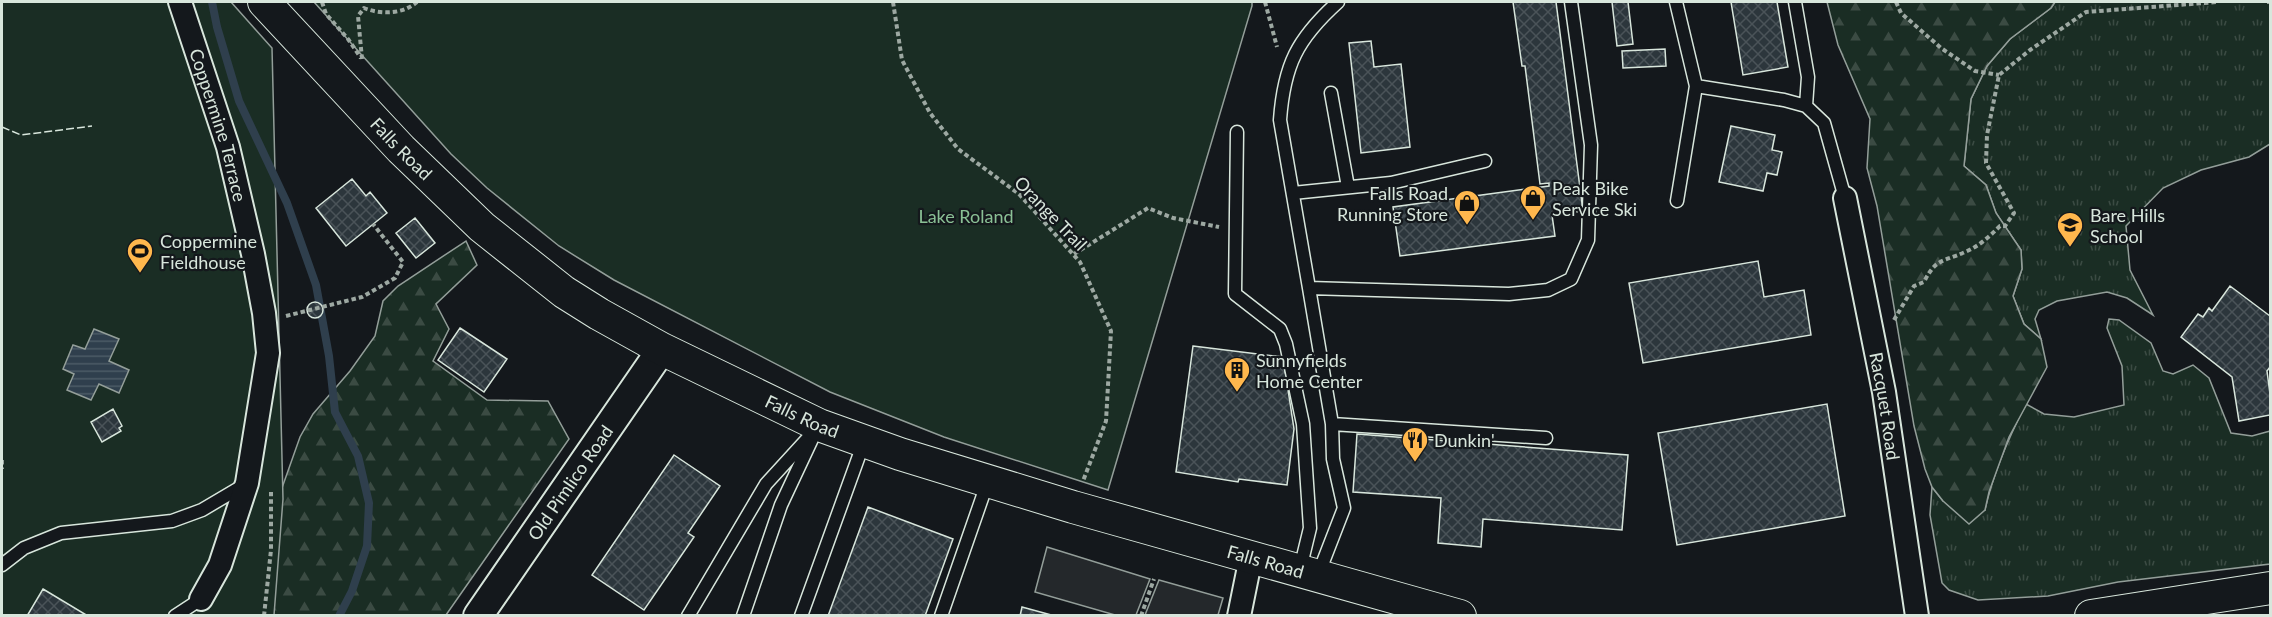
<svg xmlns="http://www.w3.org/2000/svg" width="2272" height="617" viewBox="0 0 2272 617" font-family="Lato,sans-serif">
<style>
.grass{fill:url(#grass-tufts);stroke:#939e99;stroke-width:1.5}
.forest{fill:url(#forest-firs);stroke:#939e99;stroke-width:1.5}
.park{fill:#1a2d24;stroke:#939e99;stroke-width:1.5}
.parking{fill:#24282b;stroke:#939e99;stroke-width:1.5}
.water{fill:url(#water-rules);stroke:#939e99;stroke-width:1.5}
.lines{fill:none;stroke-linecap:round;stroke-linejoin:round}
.stream{stroke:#2f3f4d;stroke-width:8}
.building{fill:url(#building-cross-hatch);stroke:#d8e6dc;stroke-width:1.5}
.service-casing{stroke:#d8e6dc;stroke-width:15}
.minor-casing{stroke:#d8e6dc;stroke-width:26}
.tertiary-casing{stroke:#d8e6dc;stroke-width:32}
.secondary-casing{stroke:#d8e6dc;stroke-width:34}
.path{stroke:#9da8a2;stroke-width:4;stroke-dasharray:4.5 3;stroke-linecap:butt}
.service{stroke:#14181c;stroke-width:12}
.minor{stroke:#14181c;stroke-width:22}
.tertiary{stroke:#14181c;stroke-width:28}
.secondary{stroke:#14181c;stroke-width:32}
.fence{stroke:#d8e6dc;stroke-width:1.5;stroke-dasharray:8 3;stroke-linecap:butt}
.labels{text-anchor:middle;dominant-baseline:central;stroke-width:4.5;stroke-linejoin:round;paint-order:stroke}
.street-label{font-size:18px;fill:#d8e6dc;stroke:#14181c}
.poi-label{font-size:18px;fill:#d8e6dc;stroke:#14181c;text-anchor:start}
.park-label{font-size:18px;fill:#8ac095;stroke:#14181c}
</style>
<defs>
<pattern id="grass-tufts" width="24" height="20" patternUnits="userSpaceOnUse" patternTransform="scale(1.5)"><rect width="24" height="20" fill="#1a2d24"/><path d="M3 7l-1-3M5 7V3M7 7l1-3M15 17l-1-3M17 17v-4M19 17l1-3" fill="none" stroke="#3b4b43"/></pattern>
<pattern id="forest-firs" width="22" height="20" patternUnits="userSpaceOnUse" patternTransform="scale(1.5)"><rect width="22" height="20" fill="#1a2d24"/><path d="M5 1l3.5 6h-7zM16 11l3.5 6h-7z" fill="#3b4b43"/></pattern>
<pattern id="water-rules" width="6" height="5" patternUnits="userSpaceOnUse" patternTransform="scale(1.5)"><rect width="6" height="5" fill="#2f3f4d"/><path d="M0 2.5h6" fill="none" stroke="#4c5b66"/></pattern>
<pattern id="building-cross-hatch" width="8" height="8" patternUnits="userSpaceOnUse" patternTransform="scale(1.5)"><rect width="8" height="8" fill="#2c363c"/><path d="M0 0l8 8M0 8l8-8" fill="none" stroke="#4a5358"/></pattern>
</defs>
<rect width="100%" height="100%" fill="#14181c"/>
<!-- grass -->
<path class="grass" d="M2055,2H2270V144L2249,157L2201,170L2163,188L2126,226L2130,270L2153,315L2127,298L2107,292L2057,301L2039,310L2035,319L2041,339L2024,324L2013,296L2022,269L2021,250L1996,213L1986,185L1964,166L1971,99L1987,66L2010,39L2051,8Z
M2109,319L2119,320L2151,343L2163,371L2173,374L2193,365L2209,378L2231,433L2252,436L2270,431V564L2118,582L2048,596L1978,600L1949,590L1942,583L1930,515L1932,487L1943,501L1985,510C1993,473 2009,437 2026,404L2044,414L2074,417L2124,405L2122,366L2107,328Z"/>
<!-- forest -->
<path class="forest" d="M1827,2H2055L2051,8L2010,39L1987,66L1971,99L1964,166L1986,185L1996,213L2021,250L2022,269L2013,296L2024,324L2041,339L2047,367L2009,437L1989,492L1985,510L1969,524L1943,501L1932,487L1925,469L1914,426L1877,206L1867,168L1870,119L1838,45Z
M466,241L477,265L436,304L449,329L433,361L487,400L548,401L569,439L446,615H254L277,502L300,437L313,414L350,371L375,336L383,301L398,286Z"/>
<!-- park -->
<path class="park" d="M2,2H231L272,48L283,499L274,615H2Z
M314,2H1252V6L1108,490L944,437L830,392L614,280L559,246L487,188L451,154Z"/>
<!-- parking -->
<path class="parking" d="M1047,547L1150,579L1136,615H1115L1035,592Z
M1159,580L1223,598L1218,615H1145Z"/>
<!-- water -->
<path class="water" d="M94,329L119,339L109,361L129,370L119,393L99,384L91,400L67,390L74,374L63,369L73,345L85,349Z"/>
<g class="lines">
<!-- stream -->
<path class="stream" d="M212,2L217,27L239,101L287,203L316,285L329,356L335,412L358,456L369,503L367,546L352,591L339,616"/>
</g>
<!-- building -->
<path class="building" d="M1513,2H1556L1583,211L1552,215L1555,236L1400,256L1393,207L1549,186V183L1540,184L1525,66H1522Z
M1612,2H1628L1633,44L1617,46Z
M1731,2H1777L1788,67L1743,75Z
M1371,41L1374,67L1401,64L1410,147L1361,153L1349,43Z
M1665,49L1666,66L1623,68L1622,51Z
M1731,126L1775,135L1772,150L1782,152L1777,175L1767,173L1763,191L1719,182Z
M352,179L366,196L370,192L387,213L346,246L316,208Z
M415,218L435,243L416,258L396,233Z
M1758,261L1764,297L1804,290L1811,335L1643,363L1629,283Z
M2230,286L2270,316V367L2267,371L2270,394V415L2239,421L2232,377L2181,337L2198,314L2203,317L2209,308L2212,311Z
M307 310a8 8 0 1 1 16 0a8 8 0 1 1-16 0Z
M460,328L507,359L484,392L438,360Z
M1193,346L1283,357L1294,429L1287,485L1239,479L1238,482L1176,472Z
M1827,404L1845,516L1677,545L1658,433Z
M113,409L122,426L119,428L121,431L102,442L91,422Z
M1357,434L1628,455L1622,530L1483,519L1481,547L1438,543L1441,498L1353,492Z
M674,455L720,486L688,533L694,537L644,610L592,575Z
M868,507L953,539L925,616H828Z
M43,589L88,616H27Z
M1022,607L1055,616H1020Z"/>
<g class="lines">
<!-- service casing -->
<g class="service-casing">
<path id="service" d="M1338,2C1297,39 1284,65 1280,120L1309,288L1509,294L1548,290L1571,279L1588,240L1591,145L1571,2
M1676,2L1696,86L1677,201
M1795,2L1808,77L1806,106
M1696,86L1784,100L1806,106L1824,123L1845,198
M1331,93L1348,187
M1237,132L1235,294L1280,329L1286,344L1303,424L1310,528L1300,569
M1293,193L1391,183L1485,161
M1309,288L1332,424L1333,459L1344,508L1318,575
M1332,424L1546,438
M2,565L24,548L61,533L172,521L202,510L246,484
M175,616L201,599
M688,616L766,484L819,426
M743,616L781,505L812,439
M801,616L864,442
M941,616L988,481"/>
</g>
<!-- minor casing -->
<g class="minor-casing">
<g id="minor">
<path id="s1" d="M180,2L228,147L253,254L264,313L268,353L247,483L220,565L201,599"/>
<path id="s2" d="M1845,198L1884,392L1917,616"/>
<path d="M1239,616L1251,557"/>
</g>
</g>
<!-- tertiary casing -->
<g class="tertiary-casing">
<g id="tertiary">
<path id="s3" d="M478,616L662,349"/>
</g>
</g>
<!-- secondary casing -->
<g class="secondary-casing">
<g id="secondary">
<path id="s4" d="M264,2L401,149L482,227L564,292L599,314L662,349L819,425L900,454L1073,507L1460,616"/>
<path d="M2091,616L2270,588"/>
</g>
</g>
<!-- path -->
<path class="path" d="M322,2L326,14L348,39L361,58
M893,2L902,60L930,113L958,149L1019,194L1080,262L1111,331L1106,421L1083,481
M1265,2L1277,47
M1896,2L1901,13L1941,48L1975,71L1999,75
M2267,2H2270
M362,59L358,16L364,8C382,15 403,14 417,2
M1074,254L1148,208L1173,218L1219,227
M286,316L362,297L395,278L403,262L373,224
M1894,320L1914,286L1924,282C1936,258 1943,262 1965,252C1978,247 1990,236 2000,226H2005L2014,213L1986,163L1987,135L1999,75L2030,50L2086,12L2217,2
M2,460V469
M264,616L271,550V492
M1141,616L1154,579"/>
<!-- service -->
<use href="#service" class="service"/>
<!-- minor -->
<use href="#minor" class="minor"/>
<!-- tertiary -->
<use href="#tertiary" class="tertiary"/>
<!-- secondary -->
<use href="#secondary" class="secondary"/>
<!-- fence -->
<path class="fence" d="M2,127L21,135L92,126"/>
</g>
<!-- icons -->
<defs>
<g id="shop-pin" transform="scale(1.35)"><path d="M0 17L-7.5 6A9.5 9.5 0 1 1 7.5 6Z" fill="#ffb74d" stroke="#14181c"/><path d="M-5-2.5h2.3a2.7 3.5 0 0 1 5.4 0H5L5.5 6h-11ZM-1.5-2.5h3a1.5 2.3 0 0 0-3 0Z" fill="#111"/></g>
<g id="school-pin" transform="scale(1.35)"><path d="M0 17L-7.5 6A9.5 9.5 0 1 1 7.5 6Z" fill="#ffb74d" stroke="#14181c"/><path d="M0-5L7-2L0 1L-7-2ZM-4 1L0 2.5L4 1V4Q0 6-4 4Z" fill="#111"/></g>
<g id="stadium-pin" transform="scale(1.35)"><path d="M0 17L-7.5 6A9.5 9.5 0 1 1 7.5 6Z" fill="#ffb74d" stroke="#14181c"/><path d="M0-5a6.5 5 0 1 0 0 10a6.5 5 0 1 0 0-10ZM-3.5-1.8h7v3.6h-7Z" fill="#111"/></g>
<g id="building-pin" transform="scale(1.35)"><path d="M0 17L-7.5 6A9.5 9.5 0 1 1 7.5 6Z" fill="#ffb74d" stroke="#14181c"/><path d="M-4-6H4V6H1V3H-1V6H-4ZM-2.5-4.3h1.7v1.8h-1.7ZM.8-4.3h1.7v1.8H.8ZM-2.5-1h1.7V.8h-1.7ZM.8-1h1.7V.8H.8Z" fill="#111"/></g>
<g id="restaurant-pin" transform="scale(1.35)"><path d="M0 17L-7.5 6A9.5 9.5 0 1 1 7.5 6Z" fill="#ffb74d" stroke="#14181c"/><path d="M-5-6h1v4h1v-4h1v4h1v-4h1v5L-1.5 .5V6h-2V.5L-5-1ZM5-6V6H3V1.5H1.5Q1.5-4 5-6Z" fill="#111"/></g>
</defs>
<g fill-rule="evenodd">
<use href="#shop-pin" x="1533" y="198"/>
<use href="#shop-pin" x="1467" y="203"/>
<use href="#school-pin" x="2070" y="225"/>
<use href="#stadium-pin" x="140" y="251"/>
<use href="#building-pin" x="1237" y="370"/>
<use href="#restaurant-pin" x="1415" y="440"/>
</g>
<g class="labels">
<!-- street labels -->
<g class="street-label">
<text stroke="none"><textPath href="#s1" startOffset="129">Coppermine Terrace</textPath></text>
<text stroke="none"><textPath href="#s4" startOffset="201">Falls Road</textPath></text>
<text transform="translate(1051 213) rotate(46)">Orange Trail</text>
<text stroke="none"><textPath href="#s2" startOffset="212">Racquet Road</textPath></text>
<text stroke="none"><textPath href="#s4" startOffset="687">Falls Road</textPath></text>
<text stroke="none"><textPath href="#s3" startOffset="162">Old Pimlico Road</textPath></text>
<text stroke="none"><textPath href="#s4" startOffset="1173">Falls Road</textPath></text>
</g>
<!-- poi labels -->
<g class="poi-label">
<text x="1552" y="188">Peak Bike<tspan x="1552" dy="21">Service Ski</tspan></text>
<text x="1448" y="193" text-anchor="end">Falls Road<tspan x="1448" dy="21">Running Store</tspan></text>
<text x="2090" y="215">Bare Hills<tspan x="2090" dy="21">School</tspan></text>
<text x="160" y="241">Coppermine<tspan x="160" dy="21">Fieldhouse</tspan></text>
<text x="1256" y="360">Sunnyfields<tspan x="1256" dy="21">Home Center</tspan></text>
<text x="1434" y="440">Dunkin'</text>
</g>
<!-- park labels -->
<g class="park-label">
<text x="966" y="216">Lake Roland</text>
</g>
</g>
<!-- border -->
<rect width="2272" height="617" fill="none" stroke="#d8e6dc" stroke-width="6"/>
</svg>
